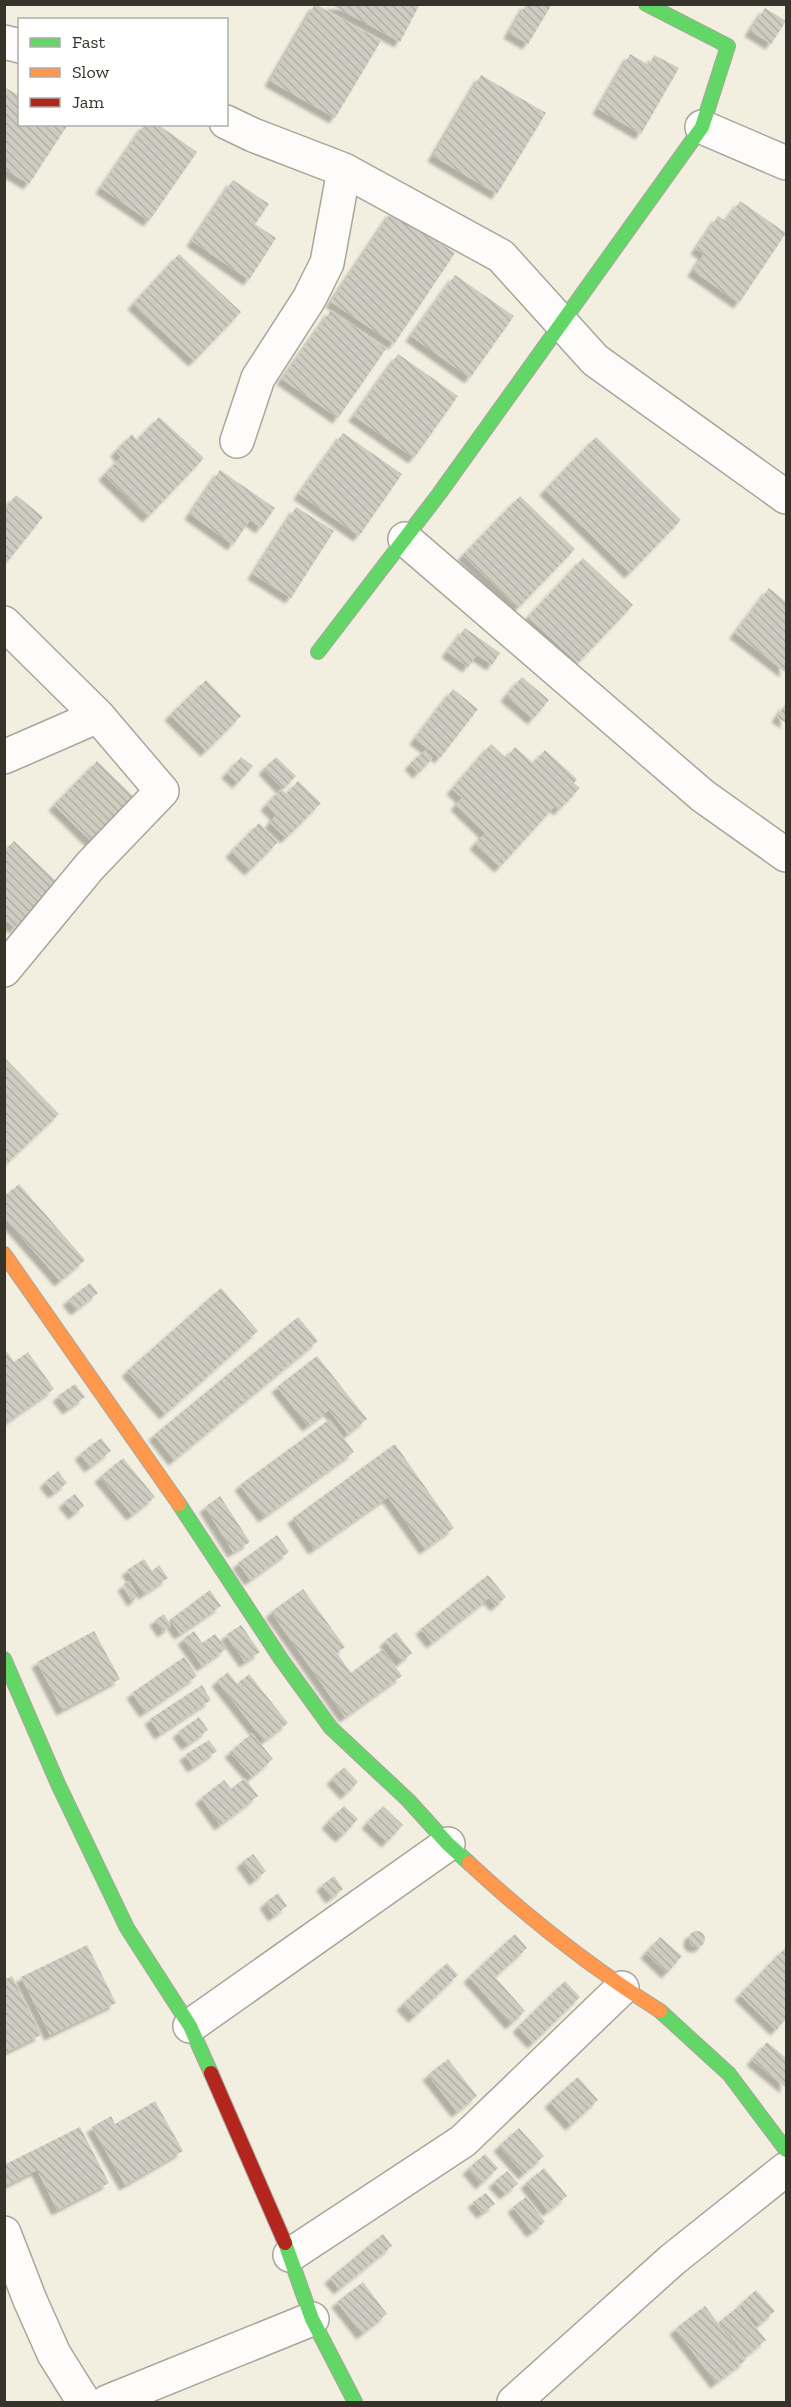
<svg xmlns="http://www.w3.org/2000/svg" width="791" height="2407" viewBox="0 0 791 2407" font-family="'Zilla Slab',serif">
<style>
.building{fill:url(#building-back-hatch);filter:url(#shadow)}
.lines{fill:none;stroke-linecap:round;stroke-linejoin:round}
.street-casing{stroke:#a8a59b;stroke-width:36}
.fast-casing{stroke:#a8a59b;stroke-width:16}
.slow-casing{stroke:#a8a59b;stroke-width:16}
.jam-casing{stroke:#a8a59b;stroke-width:16}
.street{stroke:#fdfcfa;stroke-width:33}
.fast{stroke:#63d668;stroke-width:14}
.slow{stroke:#ff974d;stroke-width:14}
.jam{stroke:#b3261e;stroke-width:14}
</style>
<defs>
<pattern id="building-back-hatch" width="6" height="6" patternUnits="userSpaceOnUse" patternTransform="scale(1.5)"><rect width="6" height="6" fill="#cdccc1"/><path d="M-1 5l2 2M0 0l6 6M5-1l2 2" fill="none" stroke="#b1b0a6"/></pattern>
<filter id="shadow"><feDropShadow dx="-5.5" dy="5.5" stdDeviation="1.5" flood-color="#0004"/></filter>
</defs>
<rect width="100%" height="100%" fill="#f2eee0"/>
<!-- building -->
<path class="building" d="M315,4L381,41L335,118L270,81Z
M330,4H420L400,42Z
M526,4H552L528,44L509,33Z
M765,8L786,21L771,44L750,31Z
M630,54L649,65L654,55L679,68L641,134L598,109Z
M481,75L546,113L497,194L433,156Z
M4,87L20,96V124L67,126L29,184L4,169Z
M145,124H157L197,152L149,221L101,188Z
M233,180L269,204L255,224L276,238L249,280L192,241Z
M740,201L786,233L739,303L693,271L704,254L696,249L718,216L726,221Z
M392,211L455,253L394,344L331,302Z
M179,254L241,312L194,361L133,304Z
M455,275L514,316L470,378L411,336Z
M331,310L386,349L338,418L282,379Z
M398,354L458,396L414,458L354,416Z
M159,417L204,458L148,517L104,475L121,457L116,451L132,434L137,440Z
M343,433L402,474L359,536L299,494Z
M596,437L681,520L630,573L545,490Z
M220,470L275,508L261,528L250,520L233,545L190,514Z
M16,495L43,517L4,566V509Z
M520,496L575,549L518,608L463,555Z
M296,507L334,531L291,598L253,574Z
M583,558L633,605L578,663L528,617Z
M769,588L786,602L785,672L735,633Z
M465,628L500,653L492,665L477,655L468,667L447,652Z
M522,677L549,700L533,719L506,696Z
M206,680L241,716L206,751L170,715Z
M453,689L478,709L440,758L415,739Z
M786,703V723L777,717Z
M491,744L506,758L515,747L533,763L545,750L577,779L574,783L580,788L559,810L555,806L500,867L475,844L485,833L456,805L462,798L452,789Z
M426,749L433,758L418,773L410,764Z
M241,757L253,766L238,783L227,773Z
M276,757L296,776L283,789L264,769Z
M97,761L139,802L96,846L54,805Z
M298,781L321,803L286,838L270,823L276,815L266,805L281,789L286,794Z
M259,823L278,842L250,870L231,852Z
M14,841L58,883L15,928L4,919V851Z
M4,1057L59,1114L4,1166Z
M19,1184L85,1260L60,1281L4,1217V1197Z
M90,1283L98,1293L76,1310L68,1300Z
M221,1288L258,1331L165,1414L127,1371Z
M298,1317L318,1341L174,1460L154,1435Z
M7,1352L14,1362L28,1352L54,1389L7,1422L4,1419V1354Z
M317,1356L367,1419L348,1434L329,1410L308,1426L277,1387Z
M75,1384L85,1397L68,1409L58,1396Z
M330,1419L354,1452L264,1517L240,1485Z
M101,1438L111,1451L90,1467L80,1454Z
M395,1444L454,1528L425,1549L388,1497L314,1549L293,1518Z
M123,1458L155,1497L132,1515L100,1477Z
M58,1471L67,1483L54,1493L45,1482Z
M75,1494L84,1506L74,1514L64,1502Z
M220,1496L250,1542L233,1552L205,1507Z
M277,1535L289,1552L250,1580L238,1563Z
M144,1559L152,1571L159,1565L168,1578L144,1594L127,1570Z
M488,1575L506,1597L496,1606L489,1598L432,1643L421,1629Z
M129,1581L139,1596L133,1601L123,1585Z
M303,1589L345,1647L337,1653L351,1673L383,1649L402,1676L345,1717L271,1612Z
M210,1590L221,1606L180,1634L170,1620Z
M164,1614L171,1626L163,1632L155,1620Z
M241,1625L260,1652L245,1662L226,1635Z
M94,1631L120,1679L62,1710L37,1662Z
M194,1631L202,1643L215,1634L226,1649L202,1666L183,1639Z
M396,1632L412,1653L401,1662L385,1641Z
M184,1657L197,1676L145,1712L132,1693Z
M228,1672L237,1684L249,1674L288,1723L264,1741L217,1681Z
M202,1685L211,1700L160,1734L150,1719Z
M199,1717L208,1730L187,1745L178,1732Z
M252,1733L273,1759L252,1777L230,1752Z
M209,1740L217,1751L193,1767L185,1755Z
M344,1767L358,1782L346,1794L332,1779Z
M245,1778L258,1796L220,1825L201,1798L224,1780L231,1789Z
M344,1806L358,1819L341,1837L327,1823Z
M383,1806L403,1825L387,1842L367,1823Z
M253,1854L266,1871L255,1880L242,1862Z
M334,1876L343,1889L331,1898L322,1885Z
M278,1893L287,1906L274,1916L265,1903Z
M689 1939a8 8 0 1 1 16 0a8 8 0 1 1-16 0Z
M515,1934L527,1948L495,1977L525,2011L511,2024L469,1977Z
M660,1937L682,1956L667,1973L646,1953Z
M87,1945L116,2003L50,2035L21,1977Z
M786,1947V2019L776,2030L740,1995Z
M447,1963L458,1975L414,2017L402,2005Z
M12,1976L41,2035L4,2053V1980Z
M565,1981L580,1997L533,2043L518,2027Z
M767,2042L786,2058V2088L752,2060Z
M448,2059L477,2096L457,2112L428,2075Z
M578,2077L598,2100L571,2125L550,2102Z
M155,2101L183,2151L125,2185L92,2127L111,2116L115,2124Z
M80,2127L109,2183L57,2210L37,2170L7,2185L4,2165Z
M519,2128L544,2156L524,2174L499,2146Z
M485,2154L498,2168L481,2184L468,2169Z
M544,2168L567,2196L548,2211L526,2183Z
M507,2171L518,2184L505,2194L494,2182Z
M486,2193L495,2204L482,2213L473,2202Z
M526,2197L545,2222L532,2232L513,2207Z
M383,2234L392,2246L339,2289L330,2278Z
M363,2282L387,2314L362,2334L337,2302Z
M756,2290L775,2311L759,2325L741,2304Z
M705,2306L746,2360L716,2383L675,2329Z
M739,2306L766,2340L746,2356L719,2322Z"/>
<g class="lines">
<!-- street casing -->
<g class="street-casing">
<path id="street" d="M4,42L20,46
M226,122L253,135L344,170L327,263L309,299L258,378L237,441
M702,127L786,163
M344,170L501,256L595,360L786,497
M405,539L703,796L786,855
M4,623L98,716
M4,757L98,716L162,791L90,866L4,970
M190,2026L448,1844
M4,2233L30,2300L54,2354L84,2402
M290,2255L463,2141L622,1988
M107,2402L312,2319
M514,2402L672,2260L786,2169"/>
</g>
<!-- fast casing -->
<g class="fast-casing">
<path id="fast" d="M318,652L439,494L702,127L728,46L646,4
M179,1504L281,1659L331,1728L408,1800L448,1844L469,1863
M4,1659L58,1784L127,1928L190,2026L211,2073
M660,2011L729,2074L786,2150
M285,2243L312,2319L355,2402"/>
</g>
<!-- slow casing -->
<g class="slow-casing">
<path id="slow" d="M4,1254L179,1504
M469,1863C528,1918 592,1968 660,2011"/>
</g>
<!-- jam casing -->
<g class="jam-casing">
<path id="jam" d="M211,2073L285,2243"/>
</g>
<!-- street -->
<use href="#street" class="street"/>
<!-- fast -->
<use href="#fast" class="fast"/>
<!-- slow -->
<use href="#slow" class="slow"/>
<!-- jam -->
<use href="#jam" class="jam"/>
</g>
<!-- border -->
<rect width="791" height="2407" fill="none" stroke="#36332a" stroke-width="12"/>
<!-- legend -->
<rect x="18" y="18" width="210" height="108" fill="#ffffff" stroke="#afadaa" stroke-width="1.5"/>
<rect x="30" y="38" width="30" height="9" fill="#63d668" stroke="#afadaa" stroke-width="1.5"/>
<text x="72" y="48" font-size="18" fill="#36332a">Fast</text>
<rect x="30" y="68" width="30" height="9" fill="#ff974d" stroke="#afadaa" stroke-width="1.5"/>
<text x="72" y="78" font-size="18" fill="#36332a">Slow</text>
<rect x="30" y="98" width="30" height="9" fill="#b3261e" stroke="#afadaa" stroke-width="1.5"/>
<text x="72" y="108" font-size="18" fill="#36332a">Jam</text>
</svg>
